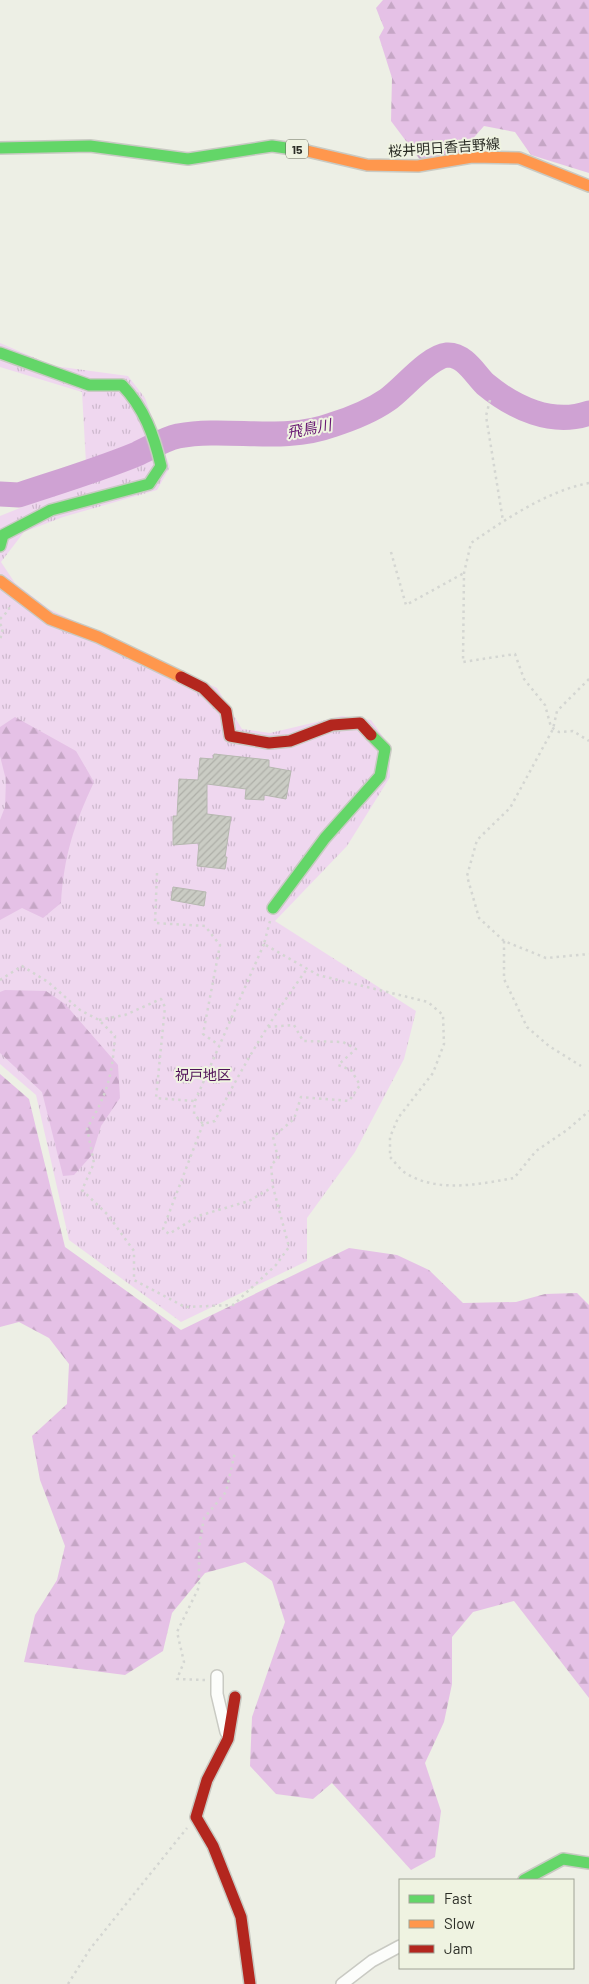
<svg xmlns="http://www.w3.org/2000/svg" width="589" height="1984" viewBox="0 0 589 1984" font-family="Barlow,'Noto Sans JP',sans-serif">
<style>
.grass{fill:url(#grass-tufts)}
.forest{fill:url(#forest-firs)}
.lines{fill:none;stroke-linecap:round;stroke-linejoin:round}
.river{stroke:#cfa2d3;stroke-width:25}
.building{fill:url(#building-hatch);stroke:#b6b8b0}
.street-casing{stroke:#c9cac3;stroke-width:14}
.fast-casing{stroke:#c9cac3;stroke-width:14}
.slow-casing{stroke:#c9cac3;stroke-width:14}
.jam-casing{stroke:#c9cac3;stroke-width:14}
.path{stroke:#d4d6d2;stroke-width:2.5;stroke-dasharray:2.5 4;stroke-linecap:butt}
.street{stroke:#fcfdfb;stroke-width:11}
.fast{stroke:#63d668;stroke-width:11}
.slow{stroke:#ff974d;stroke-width:11}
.jam{stroke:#b3261e;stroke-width:11}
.labels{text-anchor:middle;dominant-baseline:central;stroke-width:4;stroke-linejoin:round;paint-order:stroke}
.shield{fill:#eff3e1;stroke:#65685d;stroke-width:1}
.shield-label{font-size:12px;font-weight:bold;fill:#2a2c25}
.street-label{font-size:14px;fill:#2a2c25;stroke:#eff3e1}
.park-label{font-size:14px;fill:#501358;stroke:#eff3e1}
.water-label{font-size:15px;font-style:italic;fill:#671672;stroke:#eff3e1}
</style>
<defs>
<pattern id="grass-tufts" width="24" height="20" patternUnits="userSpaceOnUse" patternTransform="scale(1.25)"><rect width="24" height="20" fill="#efd7ef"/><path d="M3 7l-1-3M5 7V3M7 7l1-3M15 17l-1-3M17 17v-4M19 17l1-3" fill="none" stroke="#cdb9cd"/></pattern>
<pattern id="forest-firs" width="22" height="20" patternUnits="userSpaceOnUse" patternTransform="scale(1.25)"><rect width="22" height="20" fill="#e5c1e6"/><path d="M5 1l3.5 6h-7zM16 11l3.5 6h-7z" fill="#c5a6c5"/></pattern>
<pattern id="building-hatch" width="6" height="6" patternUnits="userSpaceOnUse" patternTransform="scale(1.25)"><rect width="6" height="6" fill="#caccc4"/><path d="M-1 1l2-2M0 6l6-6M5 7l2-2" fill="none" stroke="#aeafa8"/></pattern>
</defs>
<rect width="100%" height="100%" fill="#edefe5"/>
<!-- grass -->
<path class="grass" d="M0,343L54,366L128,376L145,398L170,467L157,490L63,517L24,532L1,562L15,583L49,609L217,688L242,729L270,733L342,716L371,720L389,745L390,777L347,846L275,921L416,1011L404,1059L355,1152L307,1218V1261L181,1322L69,1240L36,1095L0,1064V516L87,481L82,392L0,367Z"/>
<!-- forest -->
<path class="forest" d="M383,0H589V173L531,155L515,132L484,126L461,152L421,161L391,121L392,78L379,37L384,28L376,8Z
M15,717L76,751L94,782C74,825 64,855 61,903L43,918L22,908L0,920V820L5,807L6,780L0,756V727Z
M5,990L46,991L65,1004L118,1065L120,1098L101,1126L92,1155L74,1175L63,1176L42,1092L0,1053V992Z
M0,1074L29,1099L65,1247L181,1330L349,1248L397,1255L429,1270L463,1303L516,1302L545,1294L577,1293L589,1305V1698L514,1601L473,1612L452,1637V1684L444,1722L425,1763L441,1811L435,1857L411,1870L332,1783L313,1799L276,1794L250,1766L252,1717L285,1622L272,1581L245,1562L205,1573L172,1613L163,1651L125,1675L24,1662L35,1615L57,1580L65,1546L40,1480L32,1436L67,1404L69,1364L49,1338L19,1322L0,1327Z"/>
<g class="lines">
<!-- river -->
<path class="river" d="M0,494L19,495C58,482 98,470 137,454C150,448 164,439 178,436C229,427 283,443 332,425C351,419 371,411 387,400C403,389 428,357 447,355C464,354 475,374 485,384C514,408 552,426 589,413"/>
</g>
<!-- building -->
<path class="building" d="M214,754L269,760V767L291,771L286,799L264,795V800L245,799L246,789L207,784V814L231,817L225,857H227L225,869L197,866L199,843L173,845V816H177L179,779L198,780L200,758L213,759Z
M173,887L206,892L204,906L171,900Z"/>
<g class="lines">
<!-- street casing -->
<g class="street-casing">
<path id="street" d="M217,1676V1694L226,1732
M342,1984L372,1961L400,1946"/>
</g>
<!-- fast casing -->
<g class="fast-casing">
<path id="fast" d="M0,148L90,146L188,159L272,146L307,151
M0,353L89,385H122C144,408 154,435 161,466L149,484L51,510L3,535L0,546
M273,908L325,838L380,776L385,749L371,735
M524,1880L563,1859L589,1863"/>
</g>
<!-- slow casing -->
<g class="slow-casing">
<path id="slow" d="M307,151L367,165L418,166L472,157L519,158L589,186
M0,581L50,619L98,637L181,677"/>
</g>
<!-- jam casing -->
<g class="jam-casing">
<path id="jam" d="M181,677L203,688L226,711L230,736L269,743L290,741L332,725L360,723L371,735
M235,1697L228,1739L207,1780L196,1817L213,1846L241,1917L250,1984"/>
</g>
<!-- path -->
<path class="path" d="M490,400L486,416L503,521
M589,483C547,491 506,519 471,543L464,573L463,662L515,654L524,679L545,705L551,727L559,732L573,731L589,741
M391,552L406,605L464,573
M0,619L9,610V607
M0,624L3,628L0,640
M589,679L557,711L553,729L510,808L477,840L467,876L479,918L504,941L546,958L589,954
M157,873L155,923L205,926L220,945L203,1034L219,1045
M270,921L264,944L318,975L428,1002L443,1015L444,1044L433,1073L398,1118L390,1137V1157C395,1162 400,1170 407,1174C439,1193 480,1184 514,1178L536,1151L567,1130L589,1111
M504,941V979L527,1027L549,1046L581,1066
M264,944L195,1101L194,1114L203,1124L215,1121C241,1068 272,1017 307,969
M0,980L22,966L48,982L80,1010L99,1020L115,1036C112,1076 108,1093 87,1128L94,1163L82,1190L108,1215L134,1251V1280L185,1307L233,1305L276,1265L289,1247L273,1187L271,1165L278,1158L273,1137L294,1119L301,1097L349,1101L360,1085L351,1070L338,1065L356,1049L343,1042L303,1041L294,1025L268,1027
M99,1020L125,1015L161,999L165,1007L156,1098L195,1101
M203,1124L163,1229L169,1234L198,1216L249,1201L273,1187
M205,1680L177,1679L184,1662L177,1632L199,1587V1546L204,1518L226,1492L235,1452
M68,1984L90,1949L187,1828"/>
<!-- street -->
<use href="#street" class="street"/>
<!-- fast -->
<use href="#fast" class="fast"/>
<!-- slow -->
<use href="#slow" class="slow"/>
<!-- jam -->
<use href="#jam" class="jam"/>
</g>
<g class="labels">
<!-- shield labels -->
<rect class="shield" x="286" y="139.5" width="22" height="19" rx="4"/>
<g class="shield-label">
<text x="297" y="149">15</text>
</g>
<!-- street labels -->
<g class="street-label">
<text transform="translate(444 147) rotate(-4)">桜井明日香吉野線</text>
</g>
<!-- park labels -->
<g class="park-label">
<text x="203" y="1074">祝戸地区</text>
</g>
<!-- water labels -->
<g class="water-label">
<text transform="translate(309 428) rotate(-11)">飛鳥川</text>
</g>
</g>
<!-- legend -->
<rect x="399" y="1879" width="175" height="90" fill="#eff3e1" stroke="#a0a396"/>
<rect x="409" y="1895" width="25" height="8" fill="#63d668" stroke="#a0a396"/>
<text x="444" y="1904" font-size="15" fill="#2a2c25">Fast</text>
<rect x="409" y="1920" width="25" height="8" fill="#ff974d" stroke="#a0a396"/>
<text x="444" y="1929" font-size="15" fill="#2a2c25">Slow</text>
<rect x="409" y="1945" width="25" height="8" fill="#b3261e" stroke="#a0a396"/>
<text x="444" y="1954" font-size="15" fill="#2a2c25">Jam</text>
</svg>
